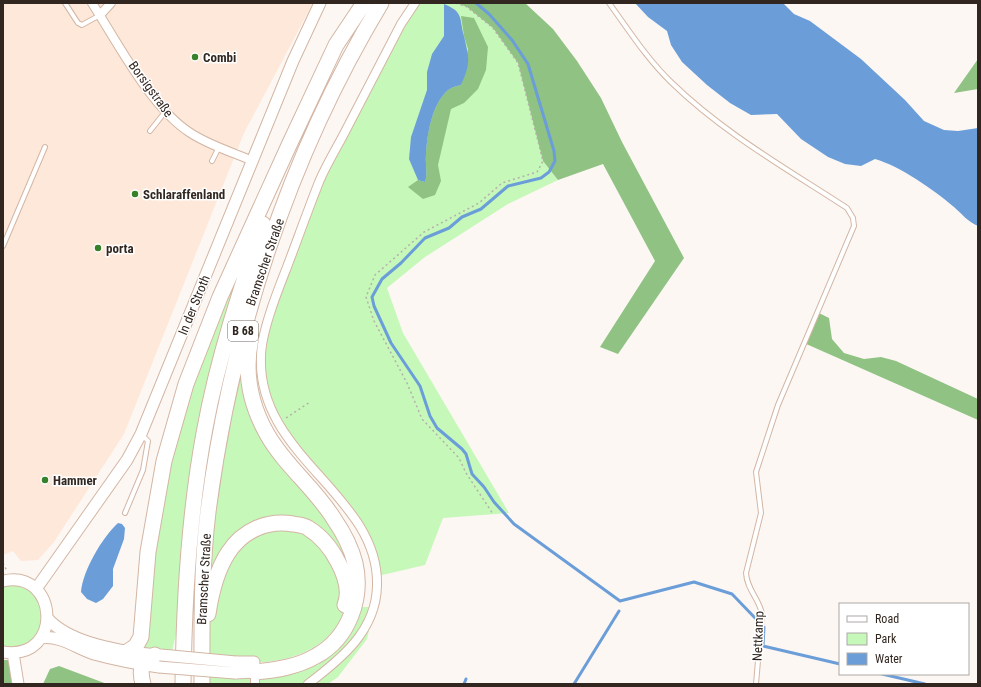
<svg xmlns="http://www.w3.org/2000/svg" width="981" height="687" viewBox="0 0 981 687" font-family="'Roboto Condensed',sans-serif">
<style>
.built{fill:#fee8d9}
.green{fill:#c6f8ba}
.forest{fill:#8fc283}
.water{fill:#6b9ed9}
.lines{fill:none;stroke-linecap:round;stroke-linejoin:round}
.stream{stroke:#6b9ed9;stroke-width:3}
.lane-casing{stroke:#d3b6a4;stroke-width:6}
.street-casing{stroke:#d3b6a4;stroke-width:10}
.secondary-casing{stroke:#d3b6a4;stroke-width:13}
.highway-casing{stroke:#d3b6a4;stroke-width:17}
.path{stroke:#b7afaa;stroke-width:1.5;stroke-dasharray:2 3;stroke-linecap:butt}
.lane{stroke:#fff;stroke-width:4}
.street{stroke:#fff;stroke-width:8}
.secondary{stroke:#fff;stroke-width:11}
.highway{stroke:#fff;stroke-width:15}
.secondary-bridge-casing{stroke:#d3b6a4;stroke-width:13;stroke-linecap:butt}
.secondary-bridge{stroke:#fff;stroke-width:11}
.poi-dot{fill:#36812a;stroke:#fff;stroke-width:1.5}
.labels{text-anchor:middle;dominant-baseline:central;stroke-width:3;stroke-linejoin:round;paint-order:stroke}
.shield{fill:#fff;stroke:#706863;stroke-width:1}
.shield-label{font-size:12px;font-weight:bold;fill:#322720}
.poi-label{font-size:13px;font-weight:bold;fill:#322720;stroke:#fff;text-anchor:start}
.street-label{font-size:13px;fill:#322720;stroke:#fff}
</style>
<rect width="100%" height="100%" fill="#fdf7f3"/>
<!-- built -->
<path class="built" d="M3,3H313L244,133L124,434L54,542L38,560L21,561L13,551L3,555Z"/>
<!-- green -->
<path class="green" d="M415,3H456L467,7L493,28L518,63L543,161L558,180L508,204L425,257L387,288L403,333L509,513L443,518L425,565L378,576L364,532L290,442L265,390V337L320,180Z
M290,143L231,317L205,428L187,585L171,656L127,652L136,646L148,552L186,384Z
M255,291L254,324L247,353L254,405L354,562C350,583 349,609 336,627C315,657 272,665 237,662C226,661 213,656 202,652L208,513Z
M17,584L34,593L44,613L39,633L24,647L3,648V585Z
M354,607H374L367,639L338,677L328,684H202V676L237,679L318,655Z"/>
<!-- forest -->
<path class="forest" d="M456,3H525L553,29L577,61L601,98L622,142L684,258L618,354L600,347L655,261L603,164L558,180L543,161L518,63L493,28L467,7Z
M461,16L474,18L488,47L486,70L478,89L464,103L451,109L438,165L441,181L435,195L423,199L408,187L418,180L425,182C428,174 425,163 426,154C427,134 432,105 447,91C450,88 456,86 461,85L468,49L464,36Z
M978,59V89L954,93Z
M817,312L829,318L832,339L844,353L864,359L881,357L896,361L978,399V420L804,343Z
M3,660H15L18,684H3Z
M59,666L107,684H43L50,669Z"/>
<!-- water -->
<path class="water" d="M635,3H783L794,14L810,21L861,59L905,100L924,121L944,130L958,131L978,128V226C968,222 962,214 954,207C934,190 900,166 875,159L861,166L845,164L828,157L801,139L777,114L751,115L730,103L707,85L682,62L671,45L667,31L648,17Z
M444,4C464,12 459,18 464,36C469,58 471,63 461,85C456,86 450,88 447,91C432,105 427,134 426,155C425,164 428,174 425,182L418,180L409,159L411,137L427,90V72L432,54L444,36Z
M118,523L122,524L125,528L124,539L113,569V586L103,599L96,603L87,599L81,592C83,570 102,538 118,523Z"/>
<g class="lines">
<!-- stream -->
<path class="stream" d="M476,3L489,14L512,40L528,64L554,151L555,161L549,172L541,178L508,186L481,209L462,217L449,228L425,238L401,263L382,279L372,297L374,306L391,343L420,386L430,416L437,428L462,449L466,454L472,474L484,487L494,502L514,524L620,601L694,582L732,594L757,620
M764,627L763,646L840,664
M882,674L925,684
M464,684L466,679
M574,684L619,611"/>
<!-- lane casing -->
<g class="lane-casing">
<path id="lane" d="M65,3L78,23L82,25L100,15
M609,3C628,29 647,59 671,82C722,132 787,169 847,208L853,218L854,226L778,405L756,472L761,513L746,573C747,590 759,598 762,614L756,684
M150,131L165,112
M212,161L219,147
M3,246L45,147
M125,513L143,470L148,441L142,435"/>
</g>
<!-- street casing -->
<g class="street-casing">
<path id="street" d="M92,3C118,43 150,106 189,132C208,145 232,152 253,161
M100,15L111,3
M255,669V684
M308,684C341,659 376,631 377,586C380,495 257,457 261,357C261,332 278,290 287,267C298,238 308,210 319,182C327,163 338,146 347,128C365,93 383,59 401,24L415,3"/>
</g>
<!-- secondary casing -->
<g class="secondary-casing">
<path id="secondary" d="M3,581C58,568 65,661 3,652
M36,589L127,460L141,434L293,61L320,3
M48,619C72,645 124,652 158,655
M41,638C60,635 76,648 94,654C116,660 136,664 159,667
M13,653L18,684
M236,662H254
M235,673L255,672"/>
</g>
<!-- highway casing -->
<g class="highway-casing">
<path id="highway" d="M251,338C244,371 250,404 267,434C285,466 315,488 334,519C343,532 351,547 355,563C363,598 349,638 316,656C297,667 276,670 255,672
M208,614C211,594 217,570 228,553C243,530 267,520 293,524C298,525 304,525 308,528C321,536 331,548 338,562C345,575 351,590 345,605
M127,652L136,646L141,637L148,552L164,461L186,384L220,297L290,143L336,45L364,3
M143,684C139,669 141,662 155,655
M183,684C184,599 189,512 205,428C218,358 240,291 263,224
M202,684C202,627 201,569 208,512C231,334 288,157 381,3"/>
</g>
<!-- path -->
<path class="path" d="M456,3L467,7L493,28L518,63L543,161L537,172L502,183L479,203L424,232L375,275L366,297L374,321L407,383L422,419L459,458L466,473L493,514
M286,418L310,402
M3,563L7,571"/>
<!-- lane -->
<use href="#lane" class="lane"/>
<!-- street -->
<use href="#street" class="street"/>
<!-- secondary -->
<use href="#secondary" class="secondary"/>
<!-- highway -->
<use href="#highway" class="highway"/>
<!-- secondary-bridge casing -->
<g class="secondary-bridge-casing">
<path id="secondary-bridge" d="M161,655L236,662
M159,667L235,673"/>
</g>
<!-- secondary-bridge -->
<use href="#secondary-bridge" class="secondary-bridge"/>
</g>
<!-- markers -->
<g class="poi-dot">
<circle cx="195" cy="57" r="4"/>
<circle cx="135" cy="194" r="4"/>
<circle cx="98" cy="248" r="4"/>
<circle cx="45" cy="480" r="4"/>
</g>
<g class="labels">
<!-- shield labels -->
<rect class="shield" x="228" y="321" width="30" height="20" rx="3"/>
<g class="shield-label">
<text x="243" y="331">B 68</text>
</g>
<!-- poi labels -->
<g class="poi-label">
<text x="203" y="57">Combi</text>
<text x="143" y="194">Schlaraffenland</text>
<text x="106" y="248">porta</text>
<text x="53" y="480">Hammer</text>
</g>
<!-- street labels -->
<g class="street-label">
<text transform="translate(151 89) rotate(54)">Borsigstraße</text>
<text transform="translate(265 262) rotate(-71)">Bramscher Straße</text>
<text transform="translate(194 305) rotate(-68)">In der Stroth</text>
<text transform="translate(204 579) rotate(-87)">Bramscher Straße</text>
<text transform="translate(758 636) rotate(-88)">Nettkamp</text>
</g>
</g>
<!-- border -->
<rect width="981" height="687" fill="none" stroke="#322720" stroke-width="8"/>
<!-- legend -->
<rect x="839" y="603" width="130" height="72" fill="#ffffff" stroke="#ada9a6"/>
<rect x="847" y="616" width="20" height="6" fill="#ffffff" stroke="#ada9a6"/>
<text x="875" y="623" font-size="12" fill="#322720">Road</text>
<rect x="847" y="633" width="20" height="12" fill="#c6f8ba" stroke="#ada9a6"/>
<text x="875" y="643" font-size="12" fill="#322720">Park</text>
<rect x="847" y="653" width="20" height="12" fill="#6b9ed9" stroke="#ada9a6"/>
<text x="875" y="663" font-size="12" fill="#322720">Water</text>
</svg>
